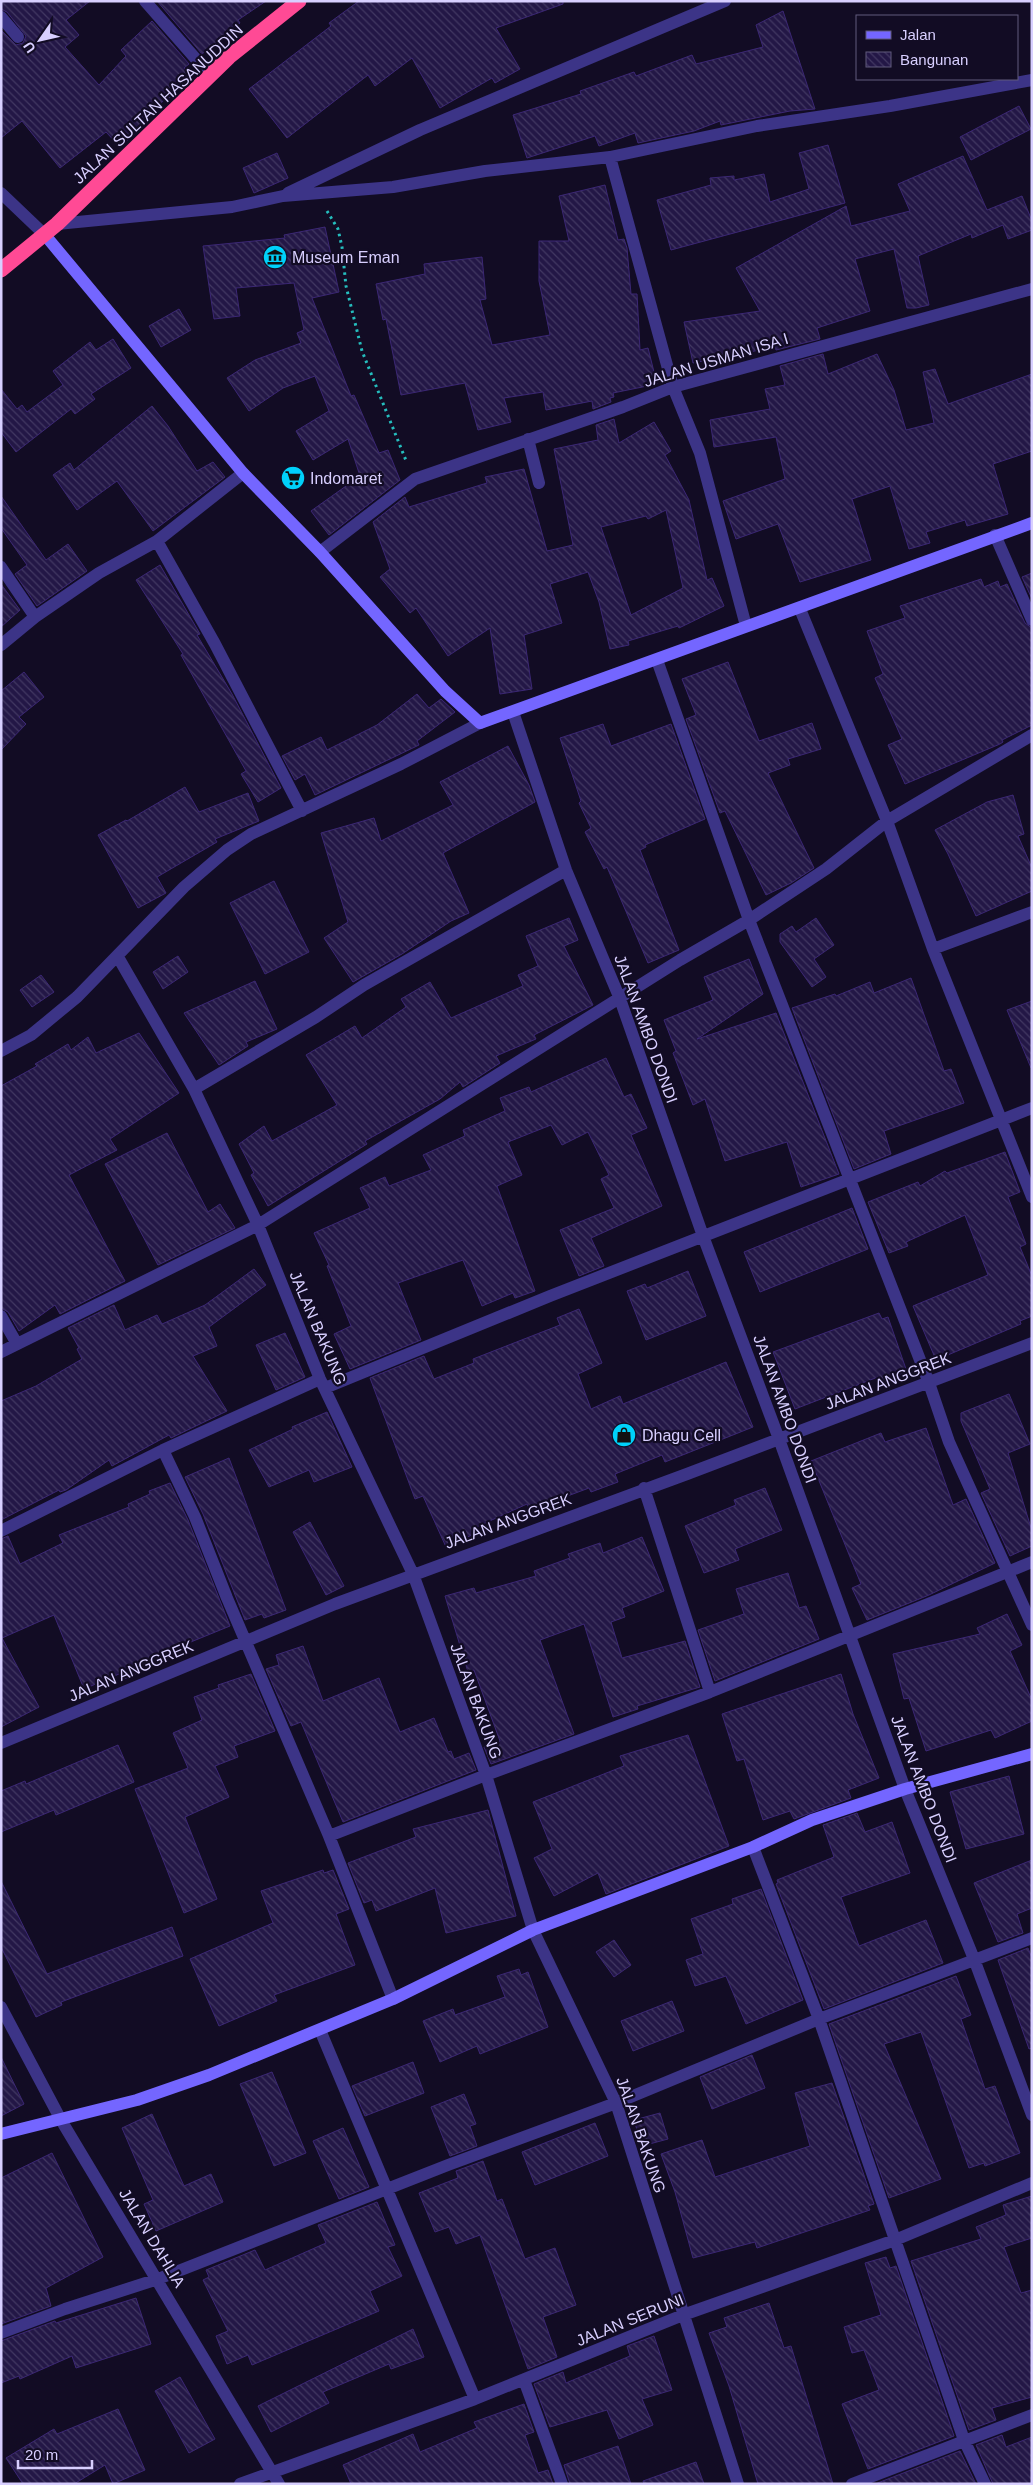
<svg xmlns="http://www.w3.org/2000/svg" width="1033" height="2485" viewBox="0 0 1033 2485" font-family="Helvetica,sans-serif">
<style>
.building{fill:url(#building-back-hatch);stroke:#3b2774;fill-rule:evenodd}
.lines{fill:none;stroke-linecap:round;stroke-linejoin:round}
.path{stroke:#25bdbd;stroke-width:3;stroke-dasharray:2.5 4;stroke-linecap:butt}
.street{stroke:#3c3487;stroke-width:12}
.secondary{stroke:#7466ff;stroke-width:12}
.highway{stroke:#ff4a95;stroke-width:15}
.labels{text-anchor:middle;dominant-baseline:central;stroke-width:4.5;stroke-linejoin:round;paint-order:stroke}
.street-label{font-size:16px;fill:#d8cfff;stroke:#120c24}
.poi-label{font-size:16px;fill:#d8cfff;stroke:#120c24;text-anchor:start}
</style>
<defs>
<pattern id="building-back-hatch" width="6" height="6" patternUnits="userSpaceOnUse" patternTransform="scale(1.25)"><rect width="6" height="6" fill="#231746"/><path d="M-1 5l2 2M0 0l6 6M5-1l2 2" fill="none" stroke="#423862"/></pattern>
</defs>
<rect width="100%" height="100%" fill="#120c24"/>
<!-- building -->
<path class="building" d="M1,1H90L66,20L79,35L65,47L99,85L126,56L121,50L152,21L189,64L184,68L192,77L167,100L165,99L137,128L139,130L120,147L106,132L60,168L22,121L1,138V30L16,45L23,43L26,36L7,12L1,9Z
M157,1H266L238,20L240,23L202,54Z
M359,1H563V4L496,28L520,69L495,83L492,78L440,108L412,58L375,86L368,75L287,138L249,89L331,26L329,23Z
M783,11L815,109L790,111L721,125L720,121L694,131L638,143L635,133L599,146L595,136L527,158L513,115L581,94L580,91L634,72L636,76L692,55L696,64L763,47L756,25Z
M1019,106L1031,129L971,160L960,137Z
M828,145L845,203L671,250L657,200L711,185L710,178L734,176V180L764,174L770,202L809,189L799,153Z
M277,153L288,178L254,193L243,168Z
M963,156L987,210L1022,196L1032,221V230L1008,239L1003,225L972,238L971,234L918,256L929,305L916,308H907L894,249L855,259L870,311L817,328L820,339L776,350L775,347L693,363L684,322L760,311L736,268L846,206L851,226L910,211L898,184Z
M605,185L618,240L624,239L627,248L631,294H637L640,350L648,348L657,384L613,393L614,397L610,398L611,402L593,409L592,401L546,410L543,392L504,398L511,422L478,430L465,383L401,395L386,319L383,320L376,284L425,274L424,264L482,257L486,299L480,300L492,345L550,335L539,281V241H569L559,196Z
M325,227L339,292L312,298L351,396L354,395L379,453L388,450L400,480L329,535L311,511L360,476L348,439L313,460L296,431L329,411L315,376L283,388L249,411L227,378L255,360L301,343L297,333L304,330L294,283L236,288L240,316L214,319L203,246L285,238L284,235Z
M179,309L191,330L161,347L149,326Z
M113,339L131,368L91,394L95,399L75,414L71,409L16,452L1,432V389L17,409L22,405L27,412L63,385L53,371L90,342L96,350Z
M823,354L828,374L877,354L894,390L906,430L934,423L923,372L935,369L948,404L1032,374V451L993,464L1008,514L967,526L965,520L926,532L930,543L909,549L890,486L852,499L871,560L800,582L778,524L736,539L723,501L785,479L776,437L714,447L710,420L770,409L765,389L785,385L780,366Z
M152,406L168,426L197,471L213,462L225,477L153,531L117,481L77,510L53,475L70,463L74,470Z
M614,419L619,443L654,422L671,451L665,455L689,500L707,580L712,578L724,606L679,628L678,626L628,641L629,645L610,649L599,602L588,572L550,584L562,623L524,635L532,689L500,694L490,628L448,656L416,608L410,613L380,577L390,569L373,522L405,497L409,507L487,483L485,477L524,469L547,551L573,545L554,449L598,440L596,425ZM666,510L683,588L631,615L601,527L646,516L648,519Z
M1,496L46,560L68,544L87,571L37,606L15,574L27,565L1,528Z
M160,565L200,634L197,635L232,694L281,788L258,802L241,774L246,771L181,655L183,654L136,580Z
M1032,573V599L1022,577Z
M981,579L984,587L998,581L1000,587L1007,584L1025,623L1032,628V725L1002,740L1003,742L1000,744L905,784L888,745L902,739L875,678L883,674L867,631L905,618L900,606Z
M1,584L20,610L1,627Z
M728,662L759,741L812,723L821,749L788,759L790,765L768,773L814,868L791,883L766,895L725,811L720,813L686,719L696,715L682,679Z
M24,672L44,697L19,717L26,724L1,750V691Z
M417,694L429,708L441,699L455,712L417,741L419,745L315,795L305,774L295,780L282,756L321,737L327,750L377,725Z
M603,724L611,746L671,724L705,819L645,845L646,847L640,850L679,950L648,963L607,867L604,869L585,832L591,828L579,803L581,801L560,738Z
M508,746L529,785L535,802L443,853L469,913L451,921L402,954L353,982L324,938L348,922L321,833L374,818L381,841L453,805L440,782Z
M185,787L199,812L248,793L259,821L215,839L217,842L157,877L166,893L138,908L98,835L126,820L127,821Z
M1013,795L1024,834L1018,836L1032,868V891L976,916L948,854L935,830L987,802Z
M274,881L309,952L265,974L230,903Z
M569,918L578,940L564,946L593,1005L534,1035L536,1039L496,1056L500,1063L463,1087L460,1082L440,1099L365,1141L367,1144L268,1206L251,1175L254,1173L239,1144L264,1126L272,1141L337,1105L306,1055L355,1026L362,1038L406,1007L401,999L430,982L451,1018L523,986L518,975L538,966L526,936Z
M816,918L834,945L814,959L826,977L812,987L780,942V934L792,926L796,932Z
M178,956L188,972L163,989L153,972Z
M749,959L763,994L697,1039L776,1013L839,1174L801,1187L787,1142L725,1161L705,1099L693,1105L673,1053L676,1051L664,1020L713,1000L704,977Z
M41,975L54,992L32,1007L20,990Z
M911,978L944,1071L951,1069L964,1103L884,1131L891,1154L854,1169L792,1008L835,994L836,996L870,982L874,993Z
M255,981L277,1029L246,1042L248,1046L219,1065L184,1013Z
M1032,1001V1068H1031L1007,1010Z
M139,1033L179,1093L110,1139L117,1150L69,1175L125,1281L60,1314L55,1305L19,1331L8,1312L1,1308V1086L37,1066L35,1064L68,1044L71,1050L88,1037L96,1053Z
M606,1058L624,1097L631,1094L647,1128L631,1135L662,1206L591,1238L604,1266L579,1276L560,1230L614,1208L601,1179L609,1175L588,1132L562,1145L551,1125L508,1142L522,1175L497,1186L535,1291L515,1298L513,1293L482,1306L463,1260L398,1283L421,1340L350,1369L334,1334L351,1326L327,1266L329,1265L314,1233L370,1208L360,1188L385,1177L389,1186L431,1170L423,1155L465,1136L463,1130L505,1111L500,1098L529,1087L531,1092Z
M167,1133L208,1212L220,1204L235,1228L158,1265L105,1164Z
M1005,1152L1020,1192L1008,1197L1026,1244L1020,1247L1032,1276V1316L1020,1321L1021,1324L936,1360L913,1306L988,1275L965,1215L906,1242L908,1246L889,1253L868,1202L918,1182L920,1186L945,1171L947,1173Z
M852,1208L868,1249L760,1292L744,1252Z
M254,1269L266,1285L209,1327L217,1346L193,1356L227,1411L171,1438L169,1435L112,1466L109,1460L66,1490L60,1492L59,1490L1,1520V1401L36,1386L82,1359L77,1349L79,1348L68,1328L114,1305L125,1330L157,1315L162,1324L205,1305Z
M688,1271L706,1316L646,1340L627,1291L645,1284L647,1288Z
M579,1309L602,1363L578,1374L591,1409L620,1396L623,1404L726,1362L753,1427L665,1462L662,1455L615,1474L618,1482L591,1492L589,1488L530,1510L527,1504L472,1529L474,1534L446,1547L423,1496L415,1499L370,1378L424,1356L434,1379L474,1363L473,1359L560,1325L557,1318Z
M879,1313L882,1319L888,1317L907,1372L881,1382L878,1377L795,1409L773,1352Z
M285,1333L305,1377L276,1390L256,1345Z
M1009,1394L1030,1444L1008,1453L1032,1531V1546L1010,1556L981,1493L990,1489L961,1421V1413Z
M327,1412L352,1467L314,1482L309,1470L269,1487L249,1450L293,1429L292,1427Z
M926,1428L953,1505L966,1499L995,1563L929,1595L867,1620L852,1588L861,1584L811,1461L881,1433L885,1442Z
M229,1458L286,1610L264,1618L262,1614L245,1620L203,1514L185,1477Z
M170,1483L188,1520L230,1626L181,1646L182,1649L151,1662L153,1666L122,1680L119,1674L84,1689L54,1615L2,1638L39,1707L1,1727V1539L8,1536L20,1564L63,1543L59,1535L129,1507L128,1504L150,1494L149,1491Z
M765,1488L782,1530L735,1549L739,1560L704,1573L685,1526L736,1505L734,1500Z
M310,1522L344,1586L326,1595L293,1532Z
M642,1537L664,1591L622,1608L625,1617L611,1622L622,1658L685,1641L700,1687L637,1706L638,1709L613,1717L584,1624L540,1640L574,1734L491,1764L484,1747L500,1741L474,1670L468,1672L445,1596L474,1588L476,1593L536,1576L534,1571L570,1558L568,1554L600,1543L603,1553Z
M788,1573L799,1608L806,1606L819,1639L715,1681L698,1630L744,1614L736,1589Z
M1007,1614L1022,1645L1010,1651L1032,1700V1721L995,1738L991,1730L926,1751L909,1698L904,1699L893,1654L980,1634L977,1628Z
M303,1646L323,1701L379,1678L400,1732L434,1718L448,1752L451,1751L454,1759L469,1753L476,1770L343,1822L301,1722L291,1726L266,1669L279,1665L276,1655Z
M251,1674L275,1731L234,1746L238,1757L215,1766L229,1797L185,1817L217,1899L184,1913L135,1789L188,1768L173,1733L202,1720L194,1697L219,1688L218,1685Z
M841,1674L853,1714L879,1778L848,1790L851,1798L794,1819L790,1811L763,1820L744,1759L737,1761L722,1714Z
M688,1735L729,1846L606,1894L598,1873L554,1896L534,1858L552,1849L533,1802L624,1766L620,1756Z
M118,1745L134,1782L56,1815L54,1810L1,1832V1791L25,1781L26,1784Z
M1009,1776L1024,1834L966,1849L950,1792Z
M488,1810L516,1916L446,1933L435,1888L376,1911L372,1900L364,1903L348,1863L416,1837L413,1829Z
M857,1813L865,1832L892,1822L910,1873L841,1897L859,1946L926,1920L943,1963L824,2009L776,1884L778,1883L777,1880L834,1857L823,1825Z
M1032,1860V1908L1017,1914L1023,1933L998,1942L974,1883Z
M323,1870L324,1873L333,1870L349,1909L336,1914L355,1965L274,1995L277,2001L219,2026L190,1959L273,1923L261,1891Z
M1,1881L47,1974L172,1927L183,1956L61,2002L62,2005L36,2017L1,1947Z
M761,1889L803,2000L746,2024L726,1976L695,1986L686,1960L703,1954L691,1919L733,1904L732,1899Z
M614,1940L631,1965L614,1977L596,1952Z
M1028,1948L1032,1958V2048L1029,2049L998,1960Z
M519,1969L521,1975L528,1972L548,2027L480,2054L477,2046L440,2062L423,2021L453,2009L455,2015L505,1997L497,1976Z
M956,1976L971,2015L961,2019L985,2089L995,2086L1020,2153L985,2166L984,2163L969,2168L921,2032L884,2044L941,2179L889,2198L829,2024Z
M672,2001L684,2031L633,2051L621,2021Z
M752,2055L765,2088L712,2109L700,2077Z
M1,2057L24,2104L1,2116Z
M413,2062L424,2093L365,2116L352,2086Z
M272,2072L306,2153L274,2166L240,2084Z
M832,2083L874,2204L868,2206L870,2210L757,2248L755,2242L693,2258L675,2192L661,2154L702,2140L715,2177L810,2146L795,2093Z
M464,2094L476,2124L470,2126L477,2146L450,2156L431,2107Z
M660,2113L668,2139L642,2146L634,2120Z
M152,2114L184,2186L211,2174L223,2202L156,2231L144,2204L153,2200L122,2128Z
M595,2123L608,2156L535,2185L522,2152Z
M343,2128L369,2187L339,2199L313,2141Z
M52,2153L103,2257L46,2288L51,2306L1,2324V2178Z
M483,2161L497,2201L502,2199L525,2259L555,2248L576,2305L543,2317L557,2357L528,2369L480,2235L456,2244L449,2227L435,2232L419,2193L458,2178L456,2171Z
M1032,2196V2238L1004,2247L1021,2293L1032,2290V2397L992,2408L996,2420L969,2430L911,2261L981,2239L976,2227L1006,2215L1003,2205Z
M377,2202L395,2245L388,2247L402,2276L370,2291L379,2311L252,2365L248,2355L227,2364L216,2336L228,2331L203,2280L209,2277L206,2270L255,2250L265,2270L326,2243L318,2225Z
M886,2257L890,2268L896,2266L954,2436L868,2469L842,2404L879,2390L864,2350L852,2353L844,2327L881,2315L865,2263Z
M136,2298L151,2344L76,2368L72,2356L20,2379L19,2376L1,2383V2341L55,2321L56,2323Z
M769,2303L784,2348L791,2346L833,2484H758L729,2386L709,2333L727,2327L724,2318Z
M413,2329L424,2357L391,2369L389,2364L323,2392L329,2403L271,2432L258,2406Z
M654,2336L672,2390L642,2399L653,2425L619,2439L607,2410L550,2427L534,2384L563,2372L566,2383L630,2356L627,2346Z
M180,2377L215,2439L189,2453L155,2391Z
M524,2404L534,2432L525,2435L538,2473L548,2470L553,2484H351L343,2465L413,2434L420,2452L477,2428L474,2422Z
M118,2409L145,2470L113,2484L105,2465L74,2484H23L6,2458L54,2429L57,2434Z
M1002,2435L1006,2447L1032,2437V2484H993L976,2445Z
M618,2446L631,2484H570L564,2465Z
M960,2451L976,2484H875Z
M696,2462L704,2484H644L643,2481Z"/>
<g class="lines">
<!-- path -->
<path class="path" d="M327,211L338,229L342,247L346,286L362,351L407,463"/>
<!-- street -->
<path class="street" d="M145,1L210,75
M1,17L18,37
M610,157L673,387L700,453L746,626
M1,193L45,235
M288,193L420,130L725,1
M57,224L232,207L283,196L393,187L485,171L610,157L757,126L890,106L1032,80
M528,439L539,483
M995,535L1032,620
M157,541L215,644L302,811
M320,552L415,479L623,407L673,387L1032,289
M1,567L35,617
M800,609L887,821L933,949L1032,1197
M1,645L35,617L99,573L157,541L243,473
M657,660L749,920L929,1383L949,1442L1032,1625
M513,712L566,870L620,999L703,1236L779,1439L905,1789L974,1959L1032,2115
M933,949L1032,912
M118,957L194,1089L258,1225L320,1379L413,1574L486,1775L533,1930L616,2103L738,2484
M1,1051L31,1035L77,997L184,887L227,850L251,834L401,764L480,723
M194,1089L316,1017L364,985L566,870
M1,1316L17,1344
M1,1352L258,1225L680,960L749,920L826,869L887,821L1032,735
M325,1388L550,1296L1032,1108
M163,1450L195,1517L227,1598L329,1836L393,1999
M644,1488L710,1692
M1,1531L163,1450L320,1379
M1,1743L335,1604L687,1474L1032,1343
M329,1836L486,1775L710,1692L1032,1562
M753,1847L819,2019L964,2440L985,2484
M1,2007L61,2120L279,2484
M320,2030L475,2399
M1,2333L65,2309L158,2279L448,2165L616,2103L819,2019L1032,1938
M524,2380L562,2484
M240,2484L475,2399L683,2315L895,2240L1032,2183
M852,2484L1032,2415"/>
<!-- secondary -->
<path class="secondary" d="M45,235L243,473L320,552L445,691L480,723L1032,523
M1,2134L137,2100L209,2075L393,1999L533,1930L753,1847L812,1820L905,1789L1032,1754"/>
<!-- highway -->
<path class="highway" d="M1,270L57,224L229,57L299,1"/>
</g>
<!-- icons -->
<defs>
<g id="museum-disc" transform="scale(1.25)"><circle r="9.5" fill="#00d1fa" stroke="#120c24"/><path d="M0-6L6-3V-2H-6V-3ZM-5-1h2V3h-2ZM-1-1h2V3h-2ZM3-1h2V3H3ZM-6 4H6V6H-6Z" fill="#111"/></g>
<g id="supermarket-disc" transform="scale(1.25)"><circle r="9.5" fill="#00d1fa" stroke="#120c24"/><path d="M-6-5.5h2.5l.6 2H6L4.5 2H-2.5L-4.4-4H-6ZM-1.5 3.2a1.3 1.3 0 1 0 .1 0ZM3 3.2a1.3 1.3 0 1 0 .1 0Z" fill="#111"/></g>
<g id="shop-disc" transform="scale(1.25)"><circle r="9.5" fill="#00d1fa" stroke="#120c24"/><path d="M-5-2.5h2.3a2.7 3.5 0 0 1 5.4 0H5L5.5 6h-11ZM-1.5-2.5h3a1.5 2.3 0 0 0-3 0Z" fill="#111"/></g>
</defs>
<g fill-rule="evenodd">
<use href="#museum-disc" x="275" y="257"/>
<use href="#supermarket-disc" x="293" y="478"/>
<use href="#shop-disc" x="624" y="1435"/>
</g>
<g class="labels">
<!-- street labels -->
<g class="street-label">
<text transform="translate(158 104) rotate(-43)">JALAN SULTAN HASANUDDIN</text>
<text transform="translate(716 360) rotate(-17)">JALAN USMAN ISA I</text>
<text transform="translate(646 1029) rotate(70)">JALAN AMBO DONDI</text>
<text transform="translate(318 1328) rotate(67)">JALAN BAKUNG</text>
<text transform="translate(888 1381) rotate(-21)">JALAN ANGGREK</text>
<text transform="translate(785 1409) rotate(70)">JALAN AMBO DONDI</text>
<text transform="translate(508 1521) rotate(-20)">JALAN ANGGREK</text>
<text transform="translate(131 1671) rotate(-23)">JALAN ANGGREK</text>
<text transform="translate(476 1701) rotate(70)">JALAN BAKUNG</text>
<text transform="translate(924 1789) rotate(69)">JALAN AMBO DONDI</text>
<text transform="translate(641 2135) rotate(71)">JALAN BAKUNG</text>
<text transform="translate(152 2238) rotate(59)">JALAN DAHLIA</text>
<text transform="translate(630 2320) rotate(-22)">JALAN SERUNI</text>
</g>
<!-- poi labels -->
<g class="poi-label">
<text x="292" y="257">Museum Eman</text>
<text x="310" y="478">Indomaret</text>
<text x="642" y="1435">Dhagu Cell</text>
</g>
</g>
<!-- border -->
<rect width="1033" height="2485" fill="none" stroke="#d8cfff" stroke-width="5"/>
<!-- legend -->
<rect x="856" y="15" width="162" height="65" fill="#120c24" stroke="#615a7c"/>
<rect x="866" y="31" width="25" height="8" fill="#7466ff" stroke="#615a7c"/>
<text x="900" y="40" font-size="15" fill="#d8cfff">Jalan</text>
<rect x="866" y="52" width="25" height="15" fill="url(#building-back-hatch)" stroke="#615a7c"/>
<text x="900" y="65" font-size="15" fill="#d8cfff">Bangunan</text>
<!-- north arrow -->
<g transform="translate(40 40) rotate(236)" stroke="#120c24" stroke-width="4" paint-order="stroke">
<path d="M0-4L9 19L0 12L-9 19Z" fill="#d8cfff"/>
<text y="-8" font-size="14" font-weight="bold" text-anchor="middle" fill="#d8cfff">U</text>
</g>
<!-- scale -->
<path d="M18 2460v8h74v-8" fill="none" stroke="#d8cfff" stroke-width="2.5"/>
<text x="25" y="2460" font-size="15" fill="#d8cfff" stroke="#120c24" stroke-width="4" paint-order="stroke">20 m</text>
</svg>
